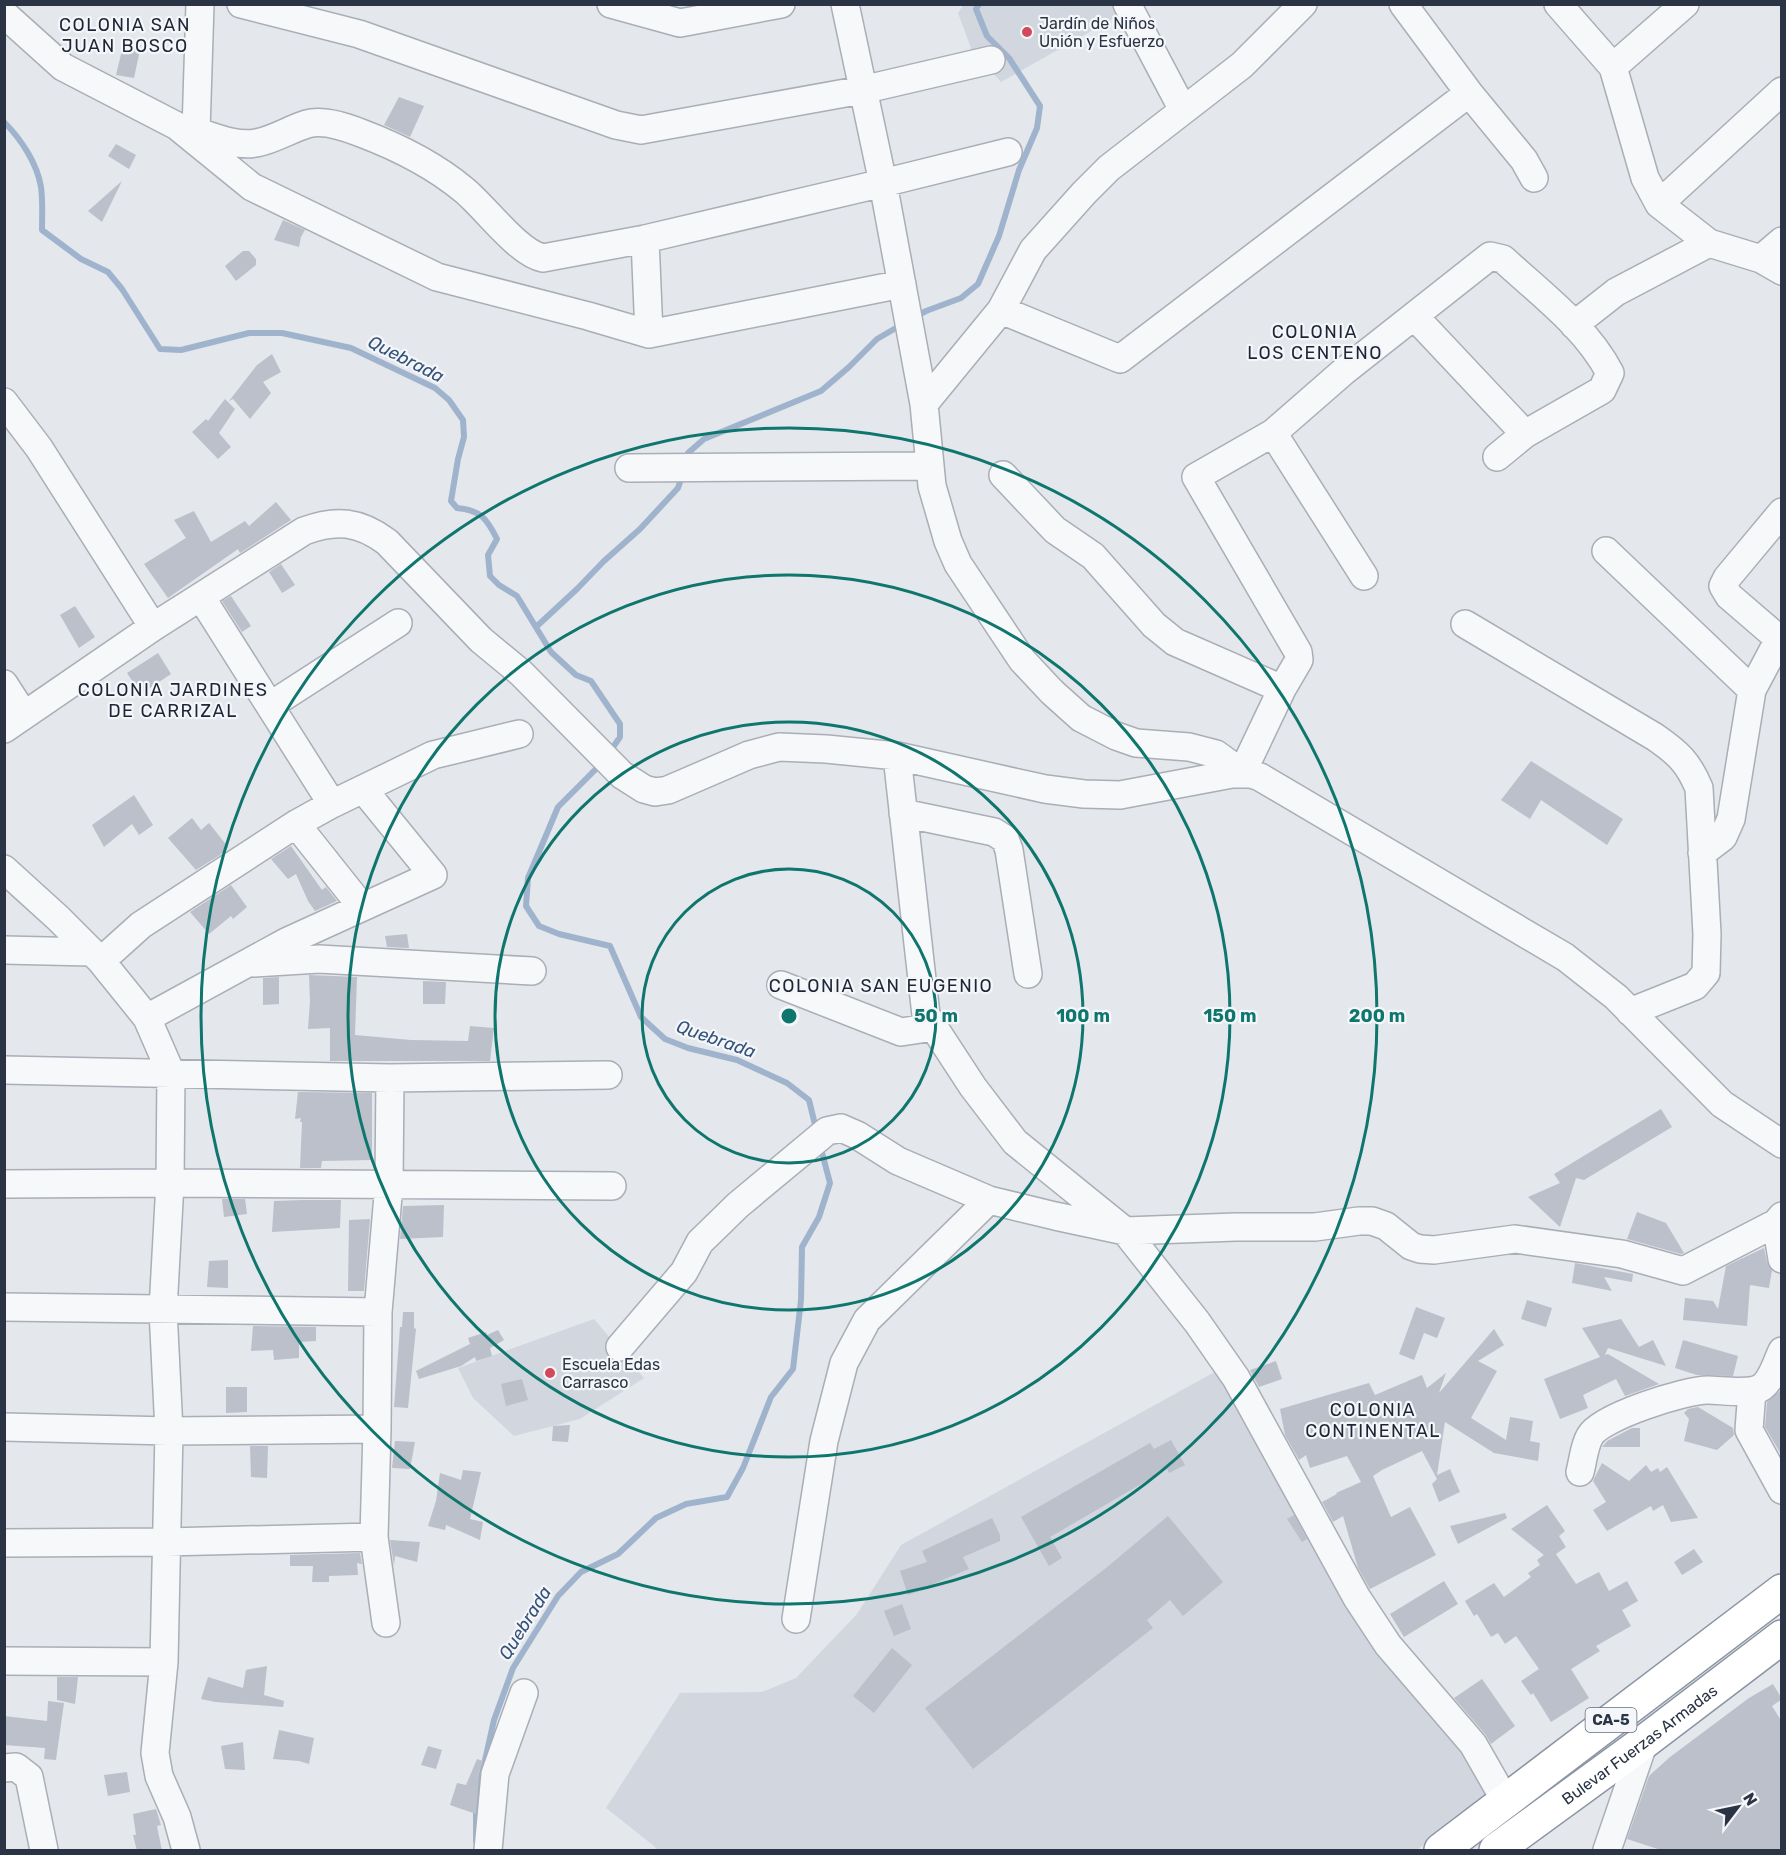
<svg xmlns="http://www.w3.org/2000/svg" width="1786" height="1855" viewBox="0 0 1786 1855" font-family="Rubik,sans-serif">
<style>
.built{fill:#d2d6de}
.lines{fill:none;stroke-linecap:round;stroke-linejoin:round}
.stream{stroke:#9fb4cc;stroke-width:6}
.building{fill:#bbc0ca}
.minor-casing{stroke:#a9aeb7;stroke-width:30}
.highway-casing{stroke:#8b94a3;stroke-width:36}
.minor{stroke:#f7f8fa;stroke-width:27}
.highway{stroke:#fff;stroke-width:33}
.ring{fill:none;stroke:#0f766e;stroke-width:3}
.poi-dot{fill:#d1495b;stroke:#f4f6f9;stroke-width:2}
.labels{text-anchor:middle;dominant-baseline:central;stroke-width:4.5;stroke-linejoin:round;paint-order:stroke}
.shield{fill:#f4f6f9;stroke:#676e7b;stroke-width:1.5}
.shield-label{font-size:15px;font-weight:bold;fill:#2b3445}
.poi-label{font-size:16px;fill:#2b3445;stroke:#f4f6f9;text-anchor:start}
.street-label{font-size:16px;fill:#2b3445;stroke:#f4f6f9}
.neighbourhood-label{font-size:18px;letter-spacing:1.5px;fill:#1d2536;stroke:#f4f6f9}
.water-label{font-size:18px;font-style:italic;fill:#34527a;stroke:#f4f6f9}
.centre{fill:#0f766e;stroke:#f4f6f9;stroke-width:3}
.ring-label{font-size:18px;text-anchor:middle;font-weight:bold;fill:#0f766e;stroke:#f4f6f9;stroke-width:4.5;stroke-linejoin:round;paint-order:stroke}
</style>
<rect width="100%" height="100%" fill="#e4e7ec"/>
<!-- built -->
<path class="built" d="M964,4H1122L1125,12L1001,82L972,51L958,13Z
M594,1319L644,1378L580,1419L514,1436L473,1398L458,1368Z
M1222,1368L1466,1751L1489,1793L1417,1850H657L654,1846L606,1808L680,1693L762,1692L796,1678L857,1614L901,1545Z"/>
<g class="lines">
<!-- stream -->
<path class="stream" d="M4,122C21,139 37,163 41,187C43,201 42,216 42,230L81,259L108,272L122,289L160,349L181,350L249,333H282L351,348L435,388L449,400L463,420L464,437L458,459L451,501L457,508C481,510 487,519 497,539L488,555L490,576L499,585L517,596L551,652L576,675L591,681L620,724V737L609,753
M915,317L926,311L961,298L978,284L999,236L1019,170L1037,128L1040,106L1009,58L987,36L976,9L979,4
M686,460L688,453L704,439L821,391L849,367L877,339L901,325
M536,627L577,589L604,561L640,529L678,488L682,476
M602,763L558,807L528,878L526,906L539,926L559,934L610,946L641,1017L665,1039L688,1048L737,1060L787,1083L809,1100L816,1129
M476,1841V1801L494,1720L513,1668L558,1596L581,1572L618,1554L656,1518L686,1504L727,1497L743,1468L771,1397L793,1369L801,1300L802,1247L819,1217L830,1183L820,1145"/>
</g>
<!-- building -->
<path class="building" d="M124,42L141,45L134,78L116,75Z
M399,97L424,106L410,137L384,125Z
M116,144L136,155L129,169L108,156Z
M122,181L102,222L88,211Z
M283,220L305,230L301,237L299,247L274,240Z
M243,251H249L256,259V265L236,281L225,266Z
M272,354L281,372L263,382L271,393L250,419L233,399L229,401L257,365Z
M225,399L235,409L219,433L231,447L218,459L192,432L206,419L208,421Z
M276,502L291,520L240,553L238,549L168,598L144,564L186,538L174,520L194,511L211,542L245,521L249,526Z
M281,564L295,585L282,593L269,572Z
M231,596L251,626L242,632L222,601Z
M75,606L95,637L79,648L60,615Z
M158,653L171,674L141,694L127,673Z
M1531,761L1623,819L1607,845L1541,800L1530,819L1501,800Z
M134,795L153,825L139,835L132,824L104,847L92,825Z
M192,818L201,830L209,823L228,847L220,855L196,870L168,838Z
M291,846L322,890L326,887L337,901L315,911L308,901L296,874L288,879L271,859Z
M231,885L247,907L233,919L231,916L209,934L190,912Z
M407,934L409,948L387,947L385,936Z
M309,975L357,977L355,1035L411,1040L468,1041L470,1026L494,1028L490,1061H330V1028L308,1029L310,1001Z
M279,977V1004L263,1005V978Z
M423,981L446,982L445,1004H423Z
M298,1092L372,1093V1160L322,1161L321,1168H300L302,1122H300L301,1118L295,1119Z
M1661,1109L1672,1127L1584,1180L1576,1178L1560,1227L1528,1197L1560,1183L1554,1174Z
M222,1199H245L247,1214L224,1217Z
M304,1200H341L340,1228L272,1232L274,1201Z
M444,1205L443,1237L400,1239L403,1206Z
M1637,1212L1666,1223L1684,1253L1681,1254L1627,1239Z
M370,1219L364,1291H348L349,1220Z
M1764,1248L1767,1262L1772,1270L1769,1288L1750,1285L1747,1326L1683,1320L1685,1298L1713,1301L1718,1309L1726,1266Z
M228,1260V1288L207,1287L209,1261Z
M1575,1263L1633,1274L1632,1282L1604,1277L1612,1291L1572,1283Z
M1527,1300L1552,1308L1546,1327L1521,1319Z
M1416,1307L1445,1318L1437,1338L1424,1333L1414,1360L1399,1354Z
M403,1312H414V1328L416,1329L408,1408L394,1407L400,1327H402Z
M1621,1319L1639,1347L1653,1340L1666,1366L1608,1348L1605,1355L1608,1354L1659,1384L1625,1396L1616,1379L1583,1395L1588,1408L1560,1419L1544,1379L1600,1357L1582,1328Z
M253,1326L316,1327V1341L299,1342V1358L274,1360L273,1350L251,1351Z
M1494,1329L1504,1345L1478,1361L1497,1371L1471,1418L1506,1440L1510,1417L1533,1421L1530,1441L1540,1443L1538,1461L1494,1453L1445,1422L1437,1475L1450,1469L1460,1492L1439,1502L1432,1484L1437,1479L1422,1451L1382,1470L1373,1476L1391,1517L1410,1507L1436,1555L1370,1589L1358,1568L1343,1516L1333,1522L1322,1502L1337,1494L1336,1493L1361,1482L1347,1456L1310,1468L1306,1455L1299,1460L1285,1435L1280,1409L1369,1383L1375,1395L1422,1375L1427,1388L1446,1373L1439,1393Z
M498,1330L504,1340L490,1348L492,1356L476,1361L475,1357L461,1366L419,1379L416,1371L470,1344L468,1338L486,1332L487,1335Z
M1683,1340L1738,1356L1733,1376L1697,1375L1675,1368Z
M1276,1361L1282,1379L1259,1387L1250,1370Z
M522,1379L528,1400L506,1406L501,1384Z
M226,1387H247V1412L226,1413Z
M1782,1389V1456L1765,1427L1767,1402Z
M1698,1407L1733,1428L1734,1435L1717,1450L1684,1441L1689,1419L1684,1413L1688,1409Z
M570,1425L568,1442L552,1441L553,1426Z
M1632,1428H1640V1447H1602L1607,1441Z
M1171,1440L1185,1465L1169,1473L1167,1469L1050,1537L1062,1558L1049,1566L1021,1517L1150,1443L1154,1449Z
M395,1441L415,1442L410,1469L392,1468Z
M250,1446H268L267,1478L251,1477Z
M1602,1463L1629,1481L1646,1465L1651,1472L1658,1468L1660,1472L1667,1467L1698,1518L1671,1522L1663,1505L1653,1511L1651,1506L1607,1531L1593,1510L1606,1502L1593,1481Z
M463,1470L481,1472L470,1519L483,1522L480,1540L446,1525L445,1530L428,1526L436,1501L440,1473L461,1480Z
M1547,1505L1565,1531L1559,1536L1566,1547L1556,1554L1576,1584L1599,1572L1609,1591L1627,1581L1638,1601L1622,1610L1631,1626L1596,1646L1600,1651L1571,1669L1589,1698L1551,1722L1533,1693L1531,1695L1521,1681L1539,1669L1516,1636L1505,1644L1498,1633L1491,1637L1477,1614L1474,1616L1465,1601L1494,1583L1504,1597L1531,1577L1528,1573L1540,1565L1537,1560L1544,1555L1511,1529Z
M1505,1513L1507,1518L1458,1544L1450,1526Z
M1294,1515L1307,1539L1302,1542L1287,1519Z
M1168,1516L1223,1582L1183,1616L1170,1600L1147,1620L1153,1628L973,1769L925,1708L1106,1568Z
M992,1518L1000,1535V1541L963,1557L969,1569L933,1584L934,1586L908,1595L900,1571L927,1562L922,1551Z
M390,1540L420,1542L417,1562L395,1556L394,1566Z
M1694,1549L1703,1562L1682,1575L1674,1562Z
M360,1553L362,1564L357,1563L358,1575L329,1576V1582H312L313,1566H290V1555Z
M1444,1581L1458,1604L1404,1637L1390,1614Z
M902,1604L911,1629L894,1636L884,1611Z
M892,1648L912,1665L874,1713L853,1696Z
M267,1666L264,1695L284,1701L283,1707L215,1702L201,1699L208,1677L243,1688L246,1670Z
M57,1677H78L75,1704L57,1700Z
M1482,1679L1515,1726L1491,1744L1485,1734L1454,1698Z
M1773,1684L1782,1699L1772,1706L1782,1722V1851H1664L1627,1839L1649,1776L1670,1757L1749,1698Z
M48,1701L64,1703L56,1760L44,1759L45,1748L4,1745V1716L47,1721Z
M279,1730L314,1738L309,1764L299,1761L273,1759Z
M243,1742L245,1770L225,1769L221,1746Z
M428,1746L442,1750L436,1769L421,1765Z
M477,1759L483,1761L479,1773L476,1814L450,1805L457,1783L466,1785Z
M127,1772L130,1792L108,1796L104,1775Z
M156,1809L161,1825L157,1826L162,1851H137L133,1835H136L133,1814Z"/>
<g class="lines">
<!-- minor casing -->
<g class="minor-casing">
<path id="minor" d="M241,4L359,34L616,125L641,130L862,90L991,60
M611,4L680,23L781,4
M845,4L883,183L924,404L932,486L948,541L958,564L1022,660L1052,692L1081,718L1116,736L1136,743L1189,747L1216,754L1242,773
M1127,4L1183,110
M1403,4L1469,93L1524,160L1534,178
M1558,4L1613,67L1645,178L1659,204L1709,243L1761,259L1782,271
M4,14L63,67L177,126L252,187L437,277L588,316L649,334L902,284
M1613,67L1685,4
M189,129C210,135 234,147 256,143C274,140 290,129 307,124C323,119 346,127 361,133C398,147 434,165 464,190C485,207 518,253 543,258L645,239L883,183L1008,152
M196,131L200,4
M1659,204L1782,91
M645,239L649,334
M1761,259L1782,241
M1001,310L1120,359L1469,93
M1415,317L1525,434
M1574,325L1616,292L1709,243
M4,402L39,448L153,627
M924,404L1001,310L1033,250L1084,193L1109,168L1242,65L1303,4
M1273,433L1364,576
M629,468L929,466
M1003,475L1055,530L1093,556L1154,625L1175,642L1282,689
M1782,512L1727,578L1723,586L1729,596L1779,639L1782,636
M1606,551L1752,690
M201,597L332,804
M1465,624L1655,737C1678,753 1688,762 1699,788L1707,934L1706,973L1695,986L1630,1012
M4,684L24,715
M271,705L398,623
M4,729L153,627L304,531C336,519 359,521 387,542L481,640L521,673L622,775L644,789L655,792L668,790L749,755L779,747L826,749L897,756L1045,789L1084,794L1120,795L1232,774H1251L1260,777L1565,957L1616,997L1722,1104L1782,1144
M897,756L926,1015L973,1087L1015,1142L1125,1231L1197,1322L1236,1378L1357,1598L1388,1645L1473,1744L1505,1800
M1242,773L1282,689L1299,660L1298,652L1196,477L1273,433L1343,372L1490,256L1503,259C1541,294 1586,327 1610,373L1602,390L1525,434L1497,457
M903,813L994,832L1005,839L1009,850L1028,974
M296,824L362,907
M1702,853L1723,837L1731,819L1752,690L1779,639
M4,869L58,918L101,961L147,1018L171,1073L170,1183L163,1310L169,1431L164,1662L155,1753L159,1776L177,1817L186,1850
M4,950L91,952
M101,961L141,925L296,824L332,804L433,755L519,734
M254,963L319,959L532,971
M781,985L901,1032L934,1027
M147,1018L286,942L433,875L363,789
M4,1070L390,1078L608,1075
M4,1184L170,1183L612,1186
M1776,1223L1782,1259
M4,1307L378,1312
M620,1347L684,1272L700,1242L738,1205L827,1131L841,1128L857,1135L898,1161L989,1200L1055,1216L1125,1231L1236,1227H1315L1359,1221H1372L1386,1226L1411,1246L1420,1249L1434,1250L1515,1239L1622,1254L1683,1271L1776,1223L1782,1216
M1752,1391L1749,1430L1782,1490
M4,1427L169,1431L377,1429
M1580,1472C1583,1461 1584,1446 1590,1436C1600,1417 1685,1390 1708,1390C1722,1390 1751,1395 1762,1387C1772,1380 1777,1361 1782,1351
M4,1543L166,1542L374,1537
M796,1619L824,1441L844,1363L867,1320L989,1200
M386,1623L374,1537L377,1429L378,1312L389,1184L390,1078
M4,1661L164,1662
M4,1768L16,1767L29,1777L44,1850
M488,1850L495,1774L524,1693
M1607,1850L1644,1742"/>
</g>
<!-- highway casing -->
<g class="highway-casing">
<g id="highway">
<path d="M1441,1850L1782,1591"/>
<path id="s1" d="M1496,1850L1644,1742L1782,1637"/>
</g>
</g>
<!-- minor -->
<use href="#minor" class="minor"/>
<!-- highway -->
<use href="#highway" class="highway"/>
</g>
<!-- distance rings -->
<g class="ring">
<circle cx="789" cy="1016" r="147"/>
<circle cx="789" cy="1016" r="294"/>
<circle cx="789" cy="1016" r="441"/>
<circle cx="789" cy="1016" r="588"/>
</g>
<!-- markers -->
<g class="poi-dot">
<circle cx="1027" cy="32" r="6"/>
<circle cx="550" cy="1373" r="6"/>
</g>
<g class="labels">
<!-- shield labels -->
<rect class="shield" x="1585.5" y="1708" width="51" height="24" rx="4.5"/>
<g class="shield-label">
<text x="1611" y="1720">CA-5</text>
</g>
<!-- poi labels -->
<g class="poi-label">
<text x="1039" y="23">Jardín de Niños<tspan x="1039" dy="18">Unión y Esfuerzo</tspan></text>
<text x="562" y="1364">Escuela Edas<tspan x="562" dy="18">Carrasco</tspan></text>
</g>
<!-- street labels -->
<g class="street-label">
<text stroke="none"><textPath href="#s1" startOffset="178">Bulevar Fuerzas Armadas</textPath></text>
</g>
<!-- neighbourhood labels -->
<g class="neighbourhood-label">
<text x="125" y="25">COLONIA SAN<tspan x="125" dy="21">JUAN BOSCO</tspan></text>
<text x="1315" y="332">COLONIA<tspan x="1315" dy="21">LOS CENTENO</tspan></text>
<text x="173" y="690">COLONIA JARDINES<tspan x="173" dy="21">DE CARRIZAL</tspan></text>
<text x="881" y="986">COLONIA SAN EUGENIO</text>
<text x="1373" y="1410">COLONIA<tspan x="1373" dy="21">CONTINENTAL</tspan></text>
</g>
<!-- water labels -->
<g class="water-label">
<text transform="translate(406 359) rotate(27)">Quebrada</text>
<text transform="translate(716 1039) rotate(19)">Quebrada</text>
<text transform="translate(525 1623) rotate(-58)">Quebrada</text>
</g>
</g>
<circle cx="789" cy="1016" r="9" class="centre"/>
<g class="ring-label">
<text x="936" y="1022">50 m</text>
<text x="1083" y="1022">100 m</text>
<text x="1230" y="1022">150 m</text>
<text x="1377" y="1022">200 m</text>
</g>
<!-- border -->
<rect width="1786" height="1855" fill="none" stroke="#2b3445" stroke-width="12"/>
<!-- north arrow -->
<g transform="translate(1738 1807) rotate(58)" stroke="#f4f6f9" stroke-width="4.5" paint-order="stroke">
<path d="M0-4.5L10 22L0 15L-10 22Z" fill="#2b3445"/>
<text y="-9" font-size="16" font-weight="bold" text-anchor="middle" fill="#2b3445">N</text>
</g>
</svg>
